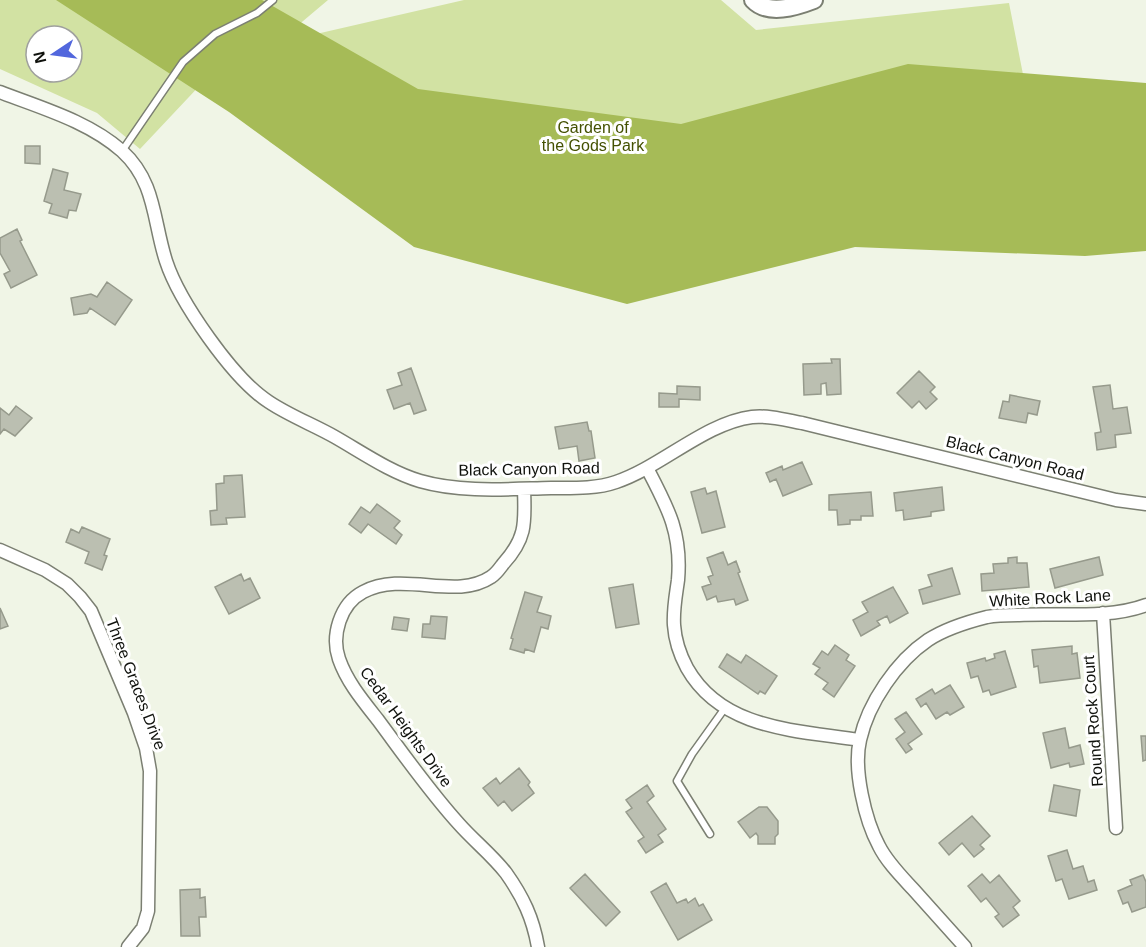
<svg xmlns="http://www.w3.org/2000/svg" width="1146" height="947" viewBox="0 0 1146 947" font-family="Arial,sans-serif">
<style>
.green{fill:#d2e2a3;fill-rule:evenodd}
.forest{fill:#a6bb57}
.building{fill:#bbbfb1;stroke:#969a8c;stroke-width:1.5}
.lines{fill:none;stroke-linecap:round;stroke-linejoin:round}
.lane-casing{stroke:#7b7f72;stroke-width:9}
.street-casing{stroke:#7b7f72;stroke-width:15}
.secondary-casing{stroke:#7b7f72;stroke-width:20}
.lane{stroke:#fff;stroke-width:6}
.street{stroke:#fff;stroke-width:12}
.secondary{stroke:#fff;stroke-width:16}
.labels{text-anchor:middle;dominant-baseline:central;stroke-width:6;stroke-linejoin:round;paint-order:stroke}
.park-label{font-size:16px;fill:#445102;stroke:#fff}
.street-label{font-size:16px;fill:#10120d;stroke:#fff}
</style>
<rect width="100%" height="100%" fill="#f0f5e6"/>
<!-- green -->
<path class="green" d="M0,0H328L277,43L464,0H721L756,30L1009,3L1053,227L438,248L270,142L220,64L140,149L97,113L0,69ZM36,36H72V72H36Z"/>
<!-- forest -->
<path class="forest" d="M56,0H262L418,89L681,124L908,64L1146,83V251L1085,256L855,247L627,304L414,247L229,112Z"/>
<!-- building -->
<path class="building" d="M25,146H40V164L25,163Z
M53,169L68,173L64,190L81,194L76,211L69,210L67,218L49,213L52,204L44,201Z
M17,229L22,240L20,241L37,275L11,288L4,274L10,271L0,253V238Z
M107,282L132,300L115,325L90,308L87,313L74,315L71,298L91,294L97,297Z
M831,359H840L841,394L827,395L826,383L821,384V394L804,395L803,364L832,363Z
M411,368L426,410L414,414L410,403L394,409L387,390L402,385L398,373Z
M919,371L935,387L930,392L937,399L926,409L919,401L912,408L897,393Z
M1110,385L1113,409L1127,407L1131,433L1115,435L1116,447L1097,450L1095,433L1101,432L1093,387Z
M677,386L700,387V400L679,399V407H659V393L677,394Z
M1010,395L1040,401L1037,415L1028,413L1026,423L999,418L1003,401L1009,402Z
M16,406L32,418L15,436L4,429L0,434V408L9,415Z
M587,422L589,431H591L595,458L579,461L577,446L559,449L555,427Z
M802,462L812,484L783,496L776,479L770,482L766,473L782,466L783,470Z
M242,475L245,517L226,518L227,524L211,525L210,511L217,510L216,484L224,483V476Z
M942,487L944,510L931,512V516L904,520L903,510L896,511L894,493Z
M705,488L707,494L716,491L725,527L702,533L691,492Z
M871,492L873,516H861V520H850V524L838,525L837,510H829V495Z
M377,504L400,521L394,528L402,535L396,544L368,524L361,533L349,524L361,507L370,513Z
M82,527L110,539L104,555L107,556L102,570L85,563L89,552L66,542L71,529L79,533Z
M723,552L728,565L736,561L740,572L738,573L748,600L736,605L734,599L718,602L716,596L707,600L702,587L711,584L708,577L713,575L707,558Z
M1017,557V563H1027L1029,587L982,591L981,574L994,573L993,564L1008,563V558Z
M1099,557L1103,575L1055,588L1050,569Z
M952,568L960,594L923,604L919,590L932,586L928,575Z
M241,574L244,581L250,578L260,598L229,614L215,587Z
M633,584L639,624L616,628L609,588Z
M893,587L908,613L890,623L887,616L877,621L880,625L861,636L853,620L868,612L862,602Z
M525,592L542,597L537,612L551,616L548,629L541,627L534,652L525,649L524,653L510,649L513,639L511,638Z
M0,608L8,626L0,629Z
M431,616L447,617L445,639L422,637L423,624H430Z
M394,617L409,619L407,631L392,629Z
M835,645L849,655L846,660L855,666L834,697L823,689L828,683L815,674L820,668L813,664L822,651L828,655Z
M1072,646V654L1077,653L1080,678L1040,683L1038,666L1034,667L1032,650Z
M1005,651L1016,687L991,695L989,690L983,692L978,676L971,678L967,663L985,658L986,661L995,658L994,654Z
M727,654L741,663L746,655L777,676L765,694L760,691L758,694L719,667Z
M950,685L964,707L950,715L947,712L936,719L926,703L921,707L916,699L932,689L935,694Z
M906,712L922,734L908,744L912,749L906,753L896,739L905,732L895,719Z
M1065,728L1069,748L1080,745L1084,764L1070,767L1069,763L1051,768L1043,733Z
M1141,736H1146V760L1143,761Z
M519,768L530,782L528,785L534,793L512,811L504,801L498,806L483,788L496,778L500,784Z
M647,785L654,796L647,802L666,829L658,835L663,842L646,853L638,841L644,837L626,812L632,808L626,800Z
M1054,785L1080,790L1076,816L1049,811Z
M759,807H767L778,821V834L775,837V844H758V836L756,833L750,838L738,822Z
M972,816L990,836L980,845L984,849L974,857L962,843L949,855L939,843Z
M1067,850L1073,869L1083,866L1088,882L1094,880L1097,890L1069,899L1062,879L1056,881L1048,856Z
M585,874L620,912L606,926L570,888Z
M982,874L990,883L999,875L1020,901L1013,907L1019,915L1003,927L995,917L999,914L986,898L981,902L968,886Z
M1143,875L1146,882V907L1132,912L1128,902L1123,904L1118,891L1132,885L1130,880Z
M666,883L677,903L686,899L688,903L695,898L699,906L703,904L712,920L678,940L651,892Z
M200,889V898L205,897L206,917H199L200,936H181L180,890Z"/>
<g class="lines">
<!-- lane casing -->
<g class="lane-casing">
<path id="lane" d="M122,151L183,62L215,34L257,13L273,0
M710,834L677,781L692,754L725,708"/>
</g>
<!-- street casing -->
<g class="street-casing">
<path id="street" d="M0,92C41,108 88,121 122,151C156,182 153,221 166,261C179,301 233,379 269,402C290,416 314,425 335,437C363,453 390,472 420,481C462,493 508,489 551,488C572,488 596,489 616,482C661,467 705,423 752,417C768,415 786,420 802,423L1116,500L1146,504
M647,468C668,508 682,533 678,580C676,595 673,609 674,625C675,640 680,655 687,668C722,730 796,730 860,740
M524,489C525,522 527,538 503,564C500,568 496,574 491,577C455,601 404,570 363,592C340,604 331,636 339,659C347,682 363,701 378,720C404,755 429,791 459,824C474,841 492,855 506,873C523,897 533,918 538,947
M0,550L45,570L67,584L80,597L91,611L134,713L146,748L150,771L148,911L143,928L128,947
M1103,613L1116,828
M965,947C948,928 930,908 913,889C901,876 887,862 879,846C865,820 853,769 860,740C868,703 897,661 928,640C945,629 967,622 987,617C997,615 1009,615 1019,615C1058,613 1109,619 1146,605"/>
</g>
<!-- secondary casing -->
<g class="secondary-casing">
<path id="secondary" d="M753,0C768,16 796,7 814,0"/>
</g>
<!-- lane -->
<use href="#lane" class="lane"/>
<!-- street -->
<use href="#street" class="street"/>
<!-- secondary -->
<use href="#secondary" class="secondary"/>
</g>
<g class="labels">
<!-- park labels -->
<g class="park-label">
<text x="593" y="127">Garden of<tspan x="593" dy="18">the Gods Park</tspan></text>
</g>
<!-- street labels -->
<g class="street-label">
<text transform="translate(1015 458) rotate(14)">Black Canyon Road</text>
<text transform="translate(529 469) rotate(-1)">Black Canyon Road</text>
<text transform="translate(1050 598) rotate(-3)">White Rock Lane</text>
<text transform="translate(136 684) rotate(69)">Three Graces Drive</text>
<text transform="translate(1093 721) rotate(-94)">Round Rock Court</text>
<text transform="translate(406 727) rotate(54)">Cedar Heights Drive</text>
</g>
</g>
<!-- north arrow -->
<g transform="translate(54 54) rotate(257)"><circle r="28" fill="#ffffff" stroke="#9fa09e" stroke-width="1.5"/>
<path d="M0-4.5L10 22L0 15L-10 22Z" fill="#5267dd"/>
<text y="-9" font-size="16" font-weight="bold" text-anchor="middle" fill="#10120d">N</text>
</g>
</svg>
